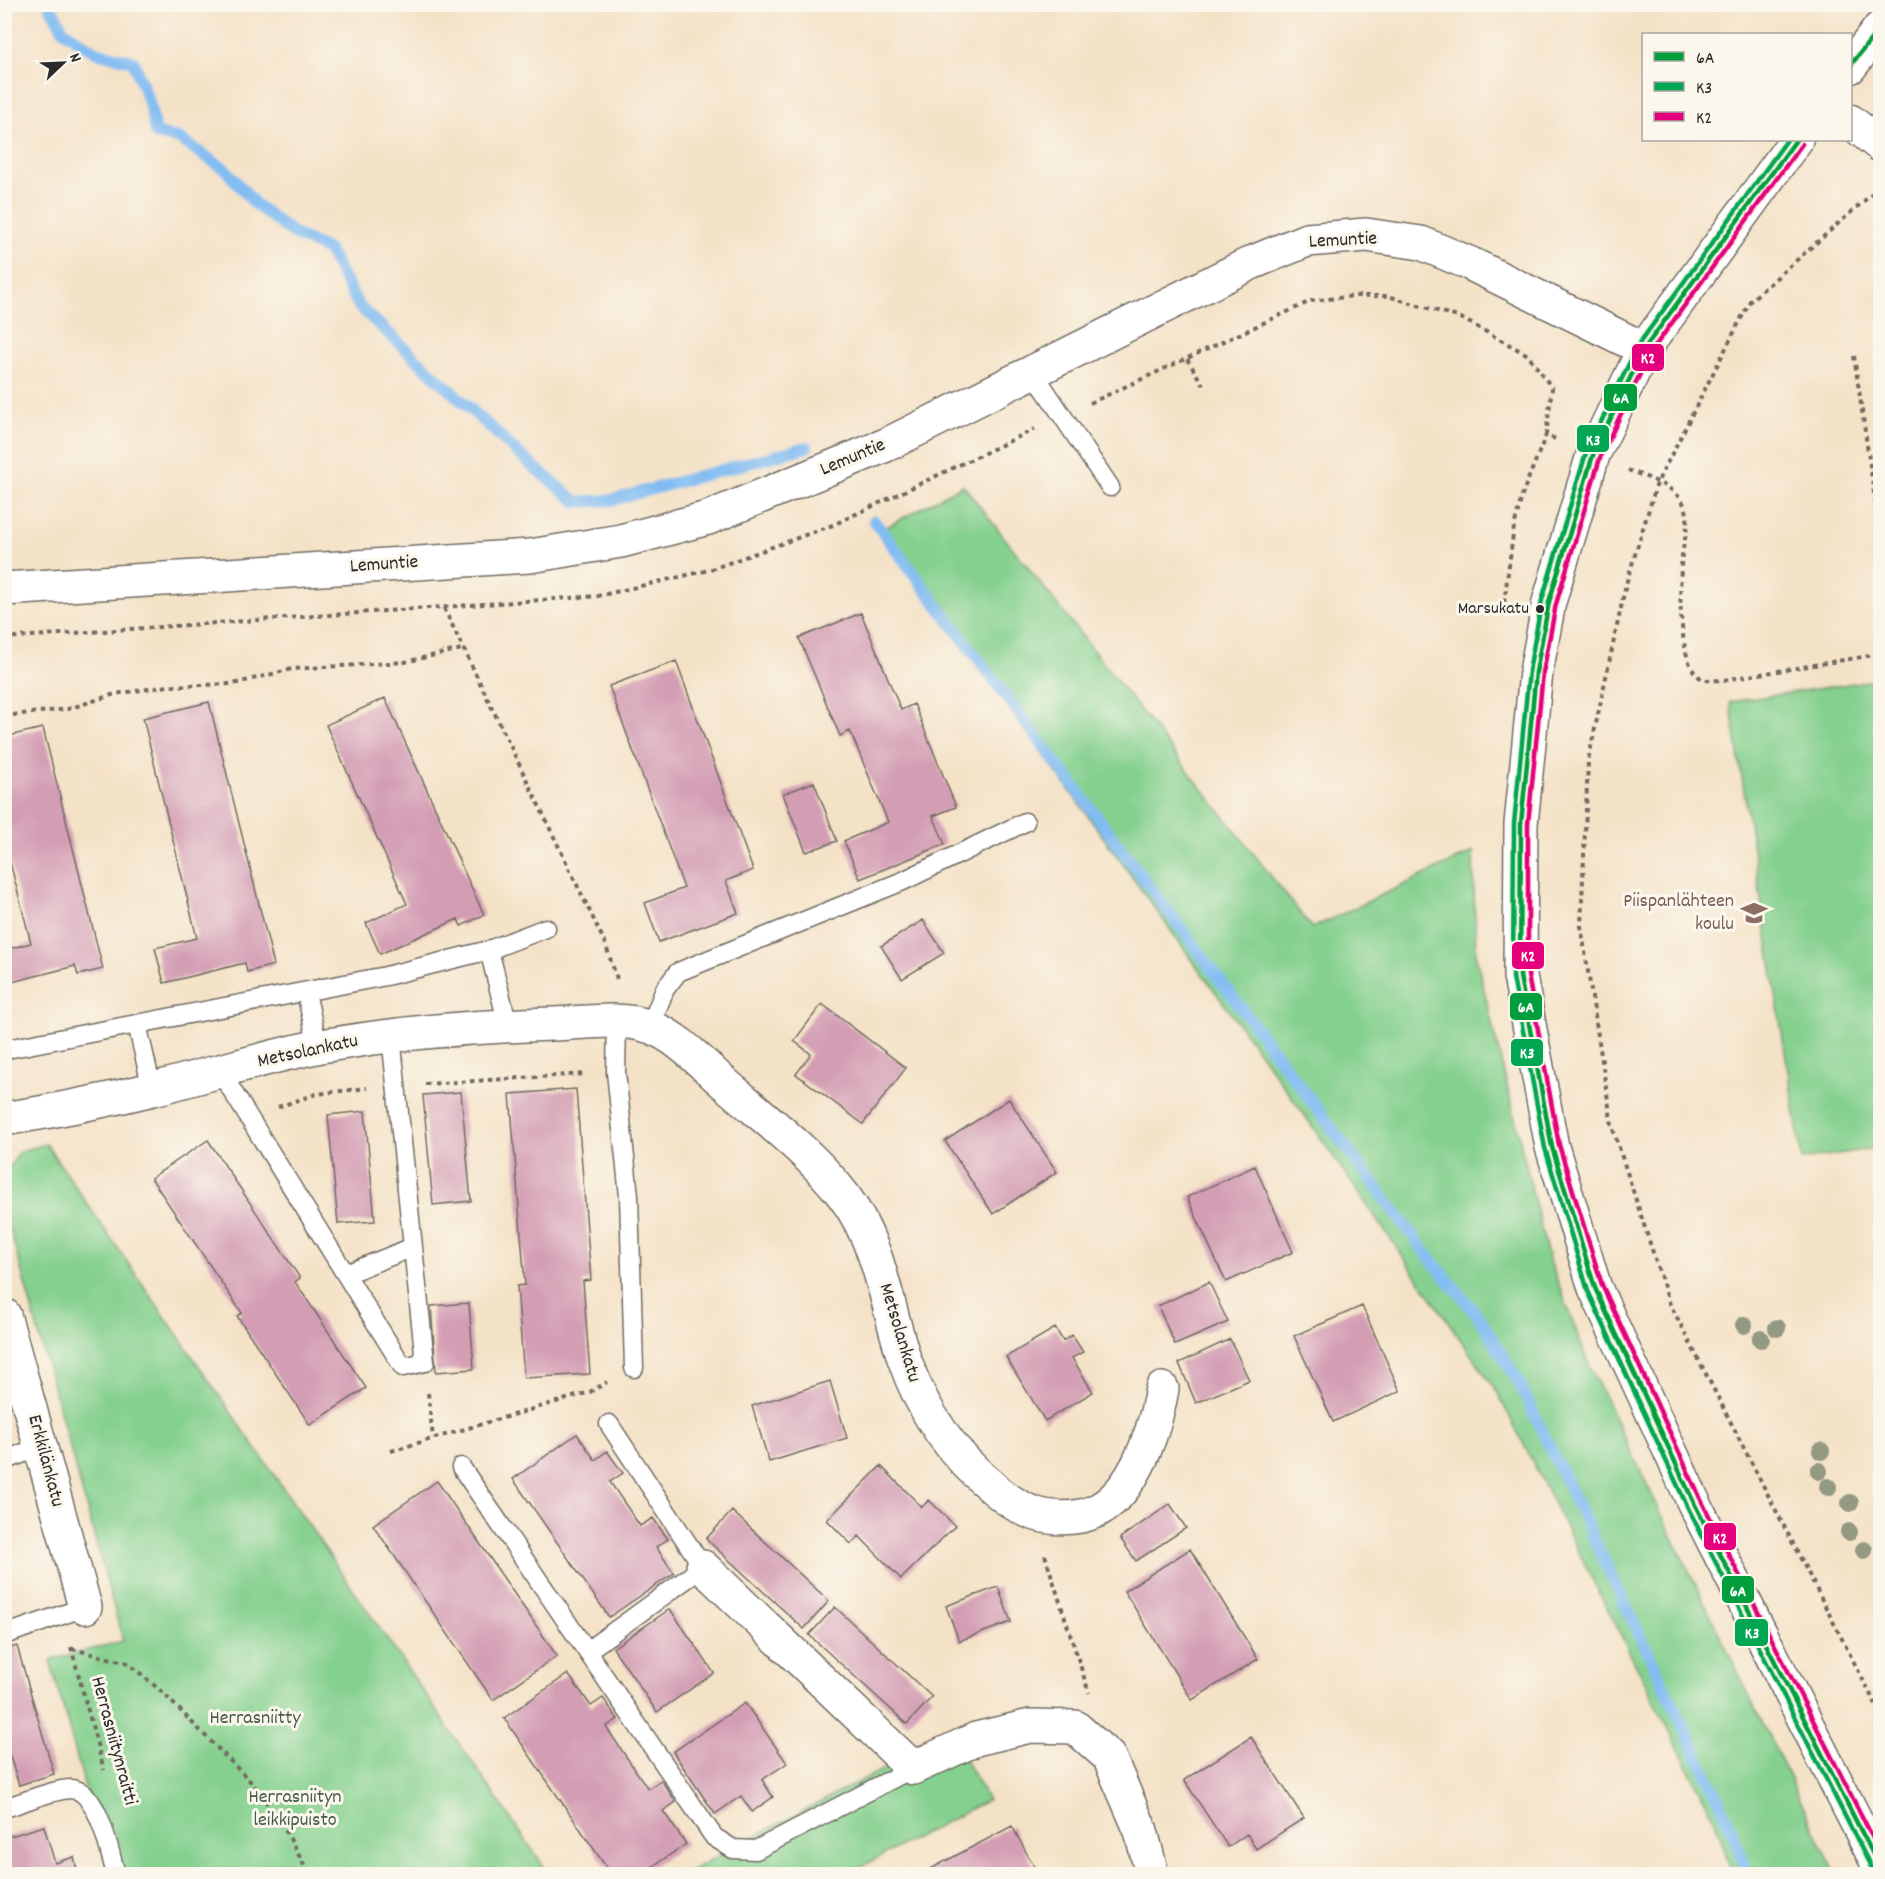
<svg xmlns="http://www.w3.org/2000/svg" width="1885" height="1879" viewBox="0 0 1885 1879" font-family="Dekko,sans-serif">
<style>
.green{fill:#84d08e;stroke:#587e5c;stroke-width:1.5}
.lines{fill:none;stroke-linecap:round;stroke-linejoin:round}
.stream{stroke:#80bbf2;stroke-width:12}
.building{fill:#d39db4}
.service-casing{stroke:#716b62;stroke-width:21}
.minor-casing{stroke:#716b62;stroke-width:36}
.tertiary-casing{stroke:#716b62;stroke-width:36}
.path{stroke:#716b62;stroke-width:4;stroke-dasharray:4.5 4.5;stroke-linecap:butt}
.service{stroke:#fff;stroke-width:18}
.minor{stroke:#fff;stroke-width:33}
.tertiary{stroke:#fff;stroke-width:33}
.bus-1-casing{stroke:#fbf7ec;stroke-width:9}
.bus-2-casing{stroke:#fbf7ec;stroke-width:9}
.bus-3-casing{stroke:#fbf7ec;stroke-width:9}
.bus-1{stroke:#009e3d;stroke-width:4.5}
.bus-2{stroke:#00a651;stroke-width:4.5}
.bus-3{stroke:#e5007d;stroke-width:4.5}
.tree{fill:#949982}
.bus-dot{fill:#2b2b2b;stroke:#fbf7ec;stroke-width:2}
.labels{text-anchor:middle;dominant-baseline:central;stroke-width:6;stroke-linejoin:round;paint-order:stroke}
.bus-label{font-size:18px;fill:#2b2b2b;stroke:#fbf7ec;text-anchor:end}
.street-label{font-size:20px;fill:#2b2b2b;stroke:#fbf7ec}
.education-label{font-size:20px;fill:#785e54;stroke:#fbf7ec;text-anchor:end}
.park-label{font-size:20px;fill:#465d49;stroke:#fbf7ec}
.line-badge{stroke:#fbf7ec;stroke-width:2}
.badge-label{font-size:16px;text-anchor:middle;font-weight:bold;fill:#fff}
</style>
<rect width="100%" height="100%" fill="#fbf7ec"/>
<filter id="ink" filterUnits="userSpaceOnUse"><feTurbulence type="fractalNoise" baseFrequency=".0167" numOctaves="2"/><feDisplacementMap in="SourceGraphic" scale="12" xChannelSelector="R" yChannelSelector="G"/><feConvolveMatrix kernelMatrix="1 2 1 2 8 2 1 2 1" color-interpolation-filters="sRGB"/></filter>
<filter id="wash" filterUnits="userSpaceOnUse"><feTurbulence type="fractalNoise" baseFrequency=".008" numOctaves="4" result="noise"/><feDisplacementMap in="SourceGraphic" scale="24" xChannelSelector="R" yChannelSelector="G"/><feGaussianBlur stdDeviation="1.35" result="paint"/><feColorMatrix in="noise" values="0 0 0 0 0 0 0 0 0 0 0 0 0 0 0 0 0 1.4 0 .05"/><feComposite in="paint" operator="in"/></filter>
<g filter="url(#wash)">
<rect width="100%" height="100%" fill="#f4e2c7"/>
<!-- green -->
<path class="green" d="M963,485L1312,928L1473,852L1476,957L1548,1256L1589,1365L1836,1874H1732L1714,1818L1497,1392L1303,1113L881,530Z
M1880,679V1147L1802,1160L1730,702Z
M46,1144L549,1874H109L50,1660L123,1641L5,1211L4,1176L20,1151Z
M950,1734L988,1800L847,1874H684Z"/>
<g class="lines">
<!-- stream -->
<path class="stream" d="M49,4L64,31L95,52L133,61L149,102L156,134L178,138L226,170L255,204L294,234L328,250L359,306L530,464L577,502L612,500L807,447
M874,521L1428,1256L1479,1317L1518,1381L1725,1813L1748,1874"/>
</g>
<g id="blocks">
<!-- building -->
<path class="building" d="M861,613L901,710L914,704L956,807L933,816L945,844L860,879L844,841L888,822L850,731L840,736L799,638Z
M676,661L753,870L726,881L738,913L659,942L645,903L684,888L609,686Z
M385,698L484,915L461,926L458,919L380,954L366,923L407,904L326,725Z
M209,702L274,965L247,972L245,963L164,983L155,948L197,938L143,718Z
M43,728L103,969L78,975L75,966L4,984V950L31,943L4,839V737Z
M814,782L837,841L806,852L783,794Z
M923,920L944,953L902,979L881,946Z
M822,1004L906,1068L863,1124L796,1074L811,1054L794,1041Z
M576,1089L591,1280L583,1281L590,1374L524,1378L517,1286L525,1285L510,1094Z
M461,1092L471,1201L433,1205L423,1095Z
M1009,1099L1057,1172L993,1214L945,1141Z
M365,1111L375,1221L338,1224L328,1115Z
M208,1140L300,1278L295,1282L366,1388L310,1425L237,1316L242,1313L151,1178Z
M1255,1166L1293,1252L1226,1282L1187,1197Z
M1209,1282L1228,1322L1175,1345L1158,1306Z
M469,1303L474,1369L436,1372L431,1306Z
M1362,1306L1400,1391L1333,1422L1294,1336Z
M1055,1328L1063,1341L1072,1335L1083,1352L1072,1358L1093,1392L1045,1421L1006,1357Z
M1230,1339L1249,1380L1196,1403L1179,1363Z
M830,1381L847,1438L769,1462L752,1406Z
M577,1434L595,1460L607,1451L623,1473L610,1482L640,1526L653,1518L668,1539L656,1547L674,1573L609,1617L513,1479Z
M881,1466L922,1507L929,1500L955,1526L901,1579L859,1536L851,1544L827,1520Z
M437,1481L557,1656L493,1700L373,1525Z
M1170,1504L1186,1528L1136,1561L1120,1538Z
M732,1511L829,1601L804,1629L706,1539Z
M1190,1549L1258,1659L1192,1700L1124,1591Z
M998,1587L1011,1622L959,1641L946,1606Z
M835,1607L932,1697L907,1724L809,1635Z
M670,1609L714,1673L657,1712L613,1648Z
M17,1646L54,1774L19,1785L4,1738V1650Z
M568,1674L591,1706L603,1698L618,1719L606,1727L648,1789L661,1780L676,1802L663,1811L686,1844L641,1874H611L504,1718Z
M745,1703L787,1763L762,1780L773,1797L752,1812L741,1796L715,1814L673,1752Z
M1251,1737L1304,1818L1256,1849L1247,1834L1228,1847L1184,1780Z
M44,1826L55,1863L74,1857L78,1874H4V1838Z
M1012,1826L1038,1874H921Z"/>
</g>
</g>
<g filter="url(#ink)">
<use href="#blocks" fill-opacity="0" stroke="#716b62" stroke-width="1.5"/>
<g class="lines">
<!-- service casing -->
<g class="service-casing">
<path id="service" d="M1033,372L1110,487
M489,950L508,1025
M306,992L318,1047
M617,1021L616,1072L629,1196L634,1368
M137,1024L152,1089
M650,1027L665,989L678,972L903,881L1025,822
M7,1049L386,976L489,950L546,928
M220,1071L403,1367L425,1362L391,1036
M346,1274L413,1247
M4,1461L41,1446
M461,1467L714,1837L733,1849L756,1850L913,1768
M4,1635L85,1607
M587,1651L703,1567L609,1424
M4,1808C22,1803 54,1789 71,1789C99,1790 109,1852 116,1874"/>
</g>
<!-- minor casing -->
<g class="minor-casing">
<path id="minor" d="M1850,121L1880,145
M4,1119C54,1111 104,1101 153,1089C209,1075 264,1057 321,1046C398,1033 476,1026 554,1024C585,1023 621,1016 651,1027C679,1038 701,1063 723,1082C764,1118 811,1153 844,1196C880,1244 886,1303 904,1358C922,1412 954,1457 998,1492C1024,1513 1047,1522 1081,1516C1132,1506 1154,1433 1162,1389
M4,1315L85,1607
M703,1567L913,1768L976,1739L1030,1726L1075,1727L1109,1757L1141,1831L1152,1874"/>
</g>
<!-- tertiary casing -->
<g class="tertiary-casing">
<path id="tertiary" d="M1850,67L1880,28
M1796,140L1644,349L1593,455L1549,602L1536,672L1521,824L1520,976L1552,1147L1595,1288L1694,1503L1880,1868
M4,589L530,556L621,541L708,518L886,445L1251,263L1307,240L1366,235L1421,243L1471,264L1644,349"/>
</g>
<!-- path -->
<path class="path" d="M1880,187L1750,301L1657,483L1626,584L1588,761L1581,926L1612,1126L1669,1302L1880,1713
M1854,356L1880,534
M1187,359L1203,385
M1090,403L1311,301L1354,296H1388L1461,318L1528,355L1552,388L1546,435L1558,440
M1628,470C1645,477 1669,484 1680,498C1694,516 1684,536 1682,556C1679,580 1678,661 1698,676C1705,682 1715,680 1724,680L1880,654
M1504,603L1514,527L1523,492L1546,435
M444,608L605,943L618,982
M4,638L598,596L709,570L833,525L1035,429
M4,716L68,709L115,694L168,686L233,684L292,669L405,662L462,649
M425,1084L585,1074
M278,1107L316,1094L367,1088
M428,1393L433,1438
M391,1451L590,1392L607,1382
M1045,1555L1089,1693
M71,1647L104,1770
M72,1649L128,1663L161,1691L253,1784L282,1824L309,1874"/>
<!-- service -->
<use href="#service" class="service"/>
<!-- minor -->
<use href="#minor" class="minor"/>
<!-- tertiary -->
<use href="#tertiary" class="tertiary"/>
<!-- bus-1 casing -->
<g class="bus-1-casing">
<path id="bus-1" d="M1850,66L1880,28
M1796,140L1644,349L1593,455L1549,602L1536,672L1521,824L1520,976L1552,1147L1595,1288L1694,1503L1880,1868"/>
</g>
<!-- bus-2 casing -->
<g class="bus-2-casing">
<path id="bus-2" d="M1787,140L1638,345L1586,453L1542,600L1529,671L1514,824L1513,977L1545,1148L1588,1291L1687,1506L1873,1871"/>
</g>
<!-- bus-3 casing -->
<g class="bus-3-casing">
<path id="bus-3" d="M1802,144L1650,353L1600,458L1556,604L1543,673L1528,824V975L1559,1145L1602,1285L1701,1500L1880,1852"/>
</g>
<!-- bus-1 -->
<use href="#bus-1" class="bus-1"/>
<!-- bus-2 -->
<use href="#bus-2" class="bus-2"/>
<!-- bus-3 -->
<use href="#bus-3" class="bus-3"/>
</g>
<!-- trees -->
<g class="tree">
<circle cx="1744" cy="1325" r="9"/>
<circle cx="1777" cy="1328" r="9"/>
<circle cx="1761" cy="1339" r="9"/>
<circle cx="1821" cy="1451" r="9"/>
<circle cx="1819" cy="1471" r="9"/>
<circle cx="1828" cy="1487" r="9"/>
<circle cx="1850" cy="1503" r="9"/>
<circle cx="1849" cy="1532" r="9"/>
<circle cx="1864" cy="1550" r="9"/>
</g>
</g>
<!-- icons -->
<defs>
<g id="school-bare" transform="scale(2.07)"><path d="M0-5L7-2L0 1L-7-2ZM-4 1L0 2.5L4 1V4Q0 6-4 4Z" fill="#8d6e63" stroke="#fbf7ec" stroke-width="2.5" paint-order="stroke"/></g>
</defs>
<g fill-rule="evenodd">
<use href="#school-bare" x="1754" y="913"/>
</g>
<!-- markers -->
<circle class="bus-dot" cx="1540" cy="609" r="5"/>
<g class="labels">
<!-- bus labels -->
<g class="bus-label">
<text x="1529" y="609">Marsukatu</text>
</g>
<!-- street labels -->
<g class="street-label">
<text transform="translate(1343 241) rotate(-3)">Lemuntie</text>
<text transform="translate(853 458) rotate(-23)">Lemuntie</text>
<text transform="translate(384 565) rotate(-4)">Lemuntie</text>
<text transform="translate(308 1052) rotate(-12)">Metsolankatu</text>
<text transform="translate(899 1333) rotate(73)">Metsolankatu</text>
<text transform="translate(45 1461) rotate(75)">Erkkilänkatu</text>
<text transform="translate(113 1741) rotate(75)">Herrasniitynraitti</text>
</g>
<!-- education labels -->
<g class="education-label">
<text x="1734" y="902">Piispanlähteen<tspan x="1734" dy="23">koulu</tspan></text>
</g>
<!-- park labels -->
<g class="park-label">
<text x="255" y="1719">Herrasniitty</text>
<text x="295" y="1798">Herrasniityn<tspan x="295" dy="23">leikkipuisto</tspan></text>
</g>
</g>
<g class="line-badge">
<rect x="1631" y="343" width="34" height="29" rx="6" fill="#e5007d"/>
<rect x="1603" y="383" width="35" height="29" rx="6" fill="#009e3d"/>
<rect x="1576" y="424" width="34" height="29" rx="6" fill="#00a651"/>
<rect x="1511" y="941" width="34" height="29" rx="6" fill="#e5007d"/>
<rect x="1509" y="992" width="34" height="29" rx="6" fill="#009e3d"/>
<rect x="1510" y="1038" width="34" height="29" rx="6" fill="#00a651"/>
<rect x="1703" y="1522" width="34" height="29" rx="6" fill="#e5007d"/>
<rect x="1721" y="1575" width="34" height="29" rx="6" fill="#009e3d"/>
<rect x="1734" y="1618" width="35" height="29" rx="6" fill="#00a651"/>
</g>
<g class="badge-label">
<text x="1648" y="363">K2</text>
<text x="1621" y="403">6A</text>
<text x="1593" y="445">K3</text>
<text x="1528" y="961">K2</text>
<text x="1526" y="1012">6A</text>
<text x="1527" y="1058">K3</text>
<text x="1720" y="1543">K2</text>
<text x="1738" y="1596">6A</text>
<text x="1752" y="1638">K3</text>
</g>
<!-- margin -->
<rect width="1885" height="1879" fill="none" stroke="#fbf7ec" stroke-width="24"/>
<!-- legend -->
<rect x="1642" y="33" width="210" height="108" fill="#fbf7ec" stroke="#a8a59f" stroke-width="1.5"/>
<rect x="1654" y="52" width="30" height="9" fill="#009e3d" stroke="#a8a59f" stroke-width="1.5"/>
<text x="1696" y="63" font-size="18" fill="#2b2b2b">6A</text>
<rect x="1654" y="82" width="30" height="9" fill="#00a651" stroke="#a8a59f" stroke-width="1.5"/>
<text x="1696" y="93" font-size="18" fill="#2b2b2b">K3</text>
<rect x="1654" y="112" width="30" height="9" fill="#e5007d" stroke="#a8a59f" stroke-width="1.5"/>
<text x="1696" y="123" font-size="18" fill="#2b2b2b">K2</text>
<!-- north arrow -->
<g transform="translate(63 63) rotate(67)" stroke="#fbf7ec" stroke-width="4.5" paint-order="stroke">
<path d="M0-4.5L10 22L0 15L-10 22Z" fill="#2b2b2b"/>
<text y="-9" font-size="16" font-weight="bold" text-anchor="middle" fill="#2b2b2b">N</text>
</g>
</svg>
